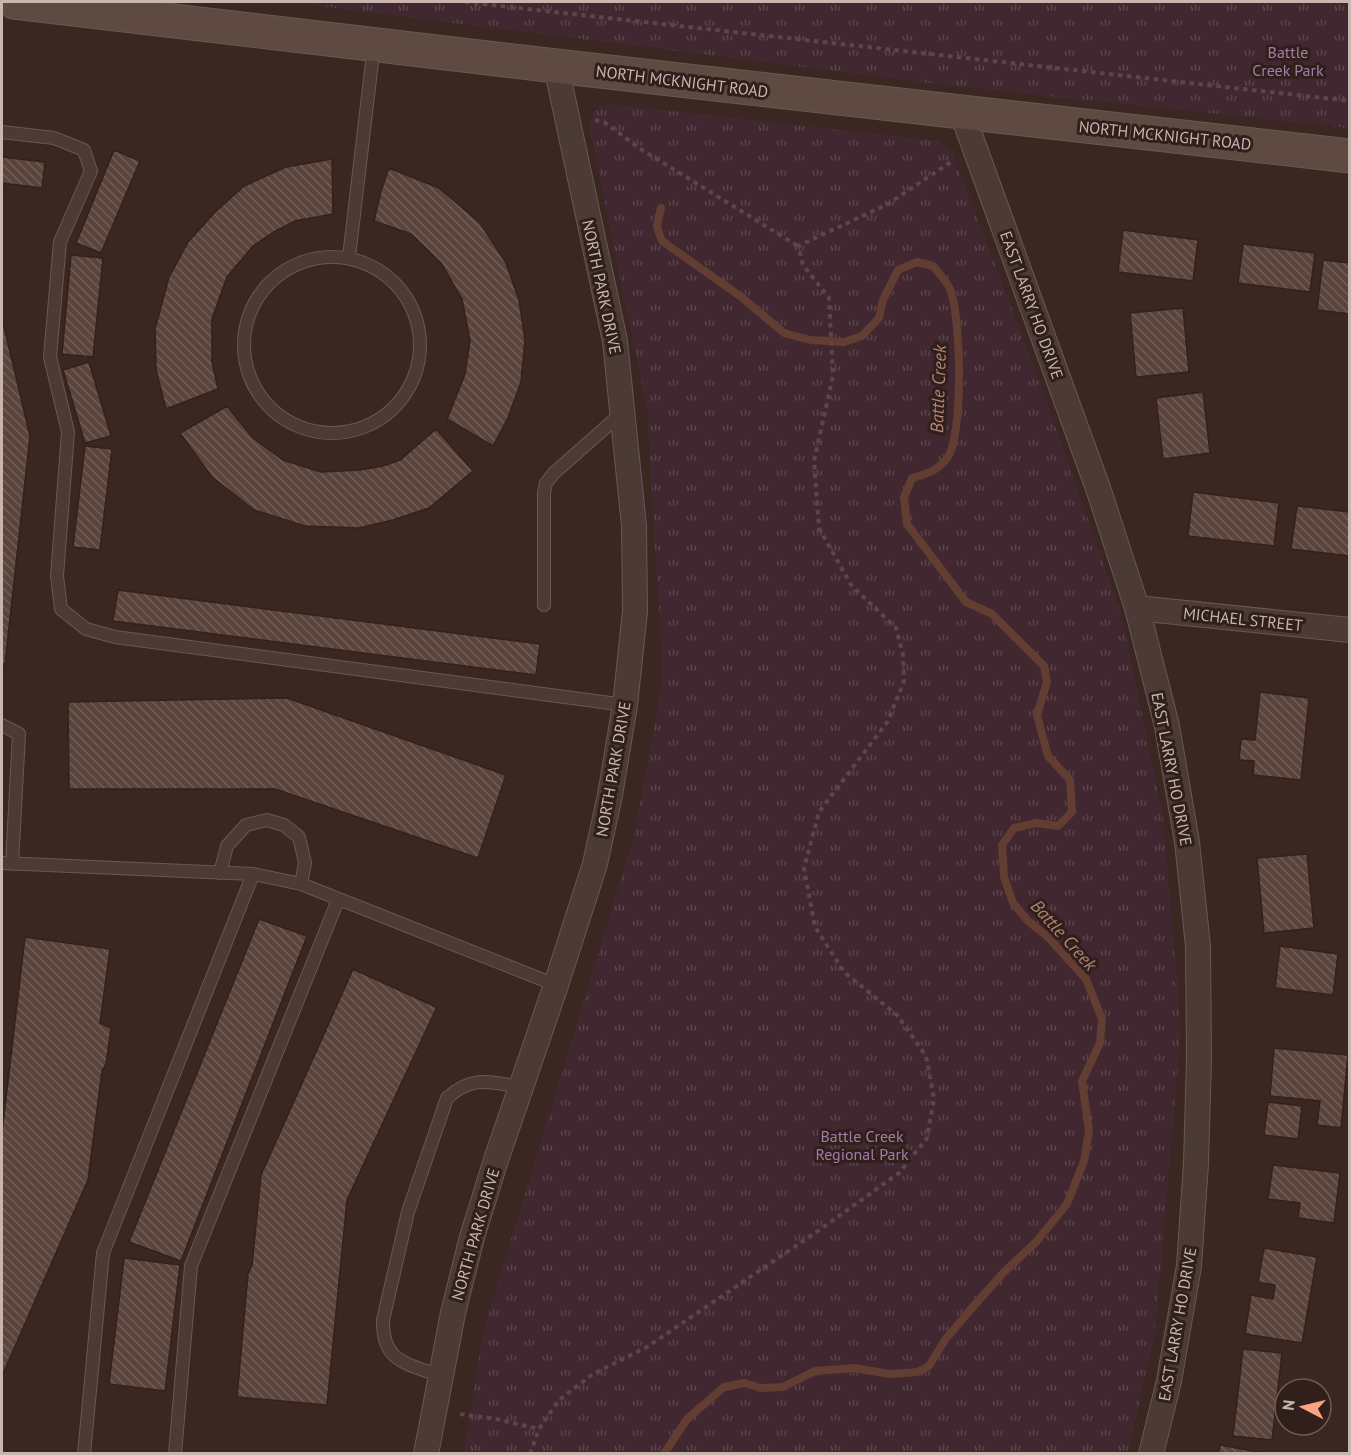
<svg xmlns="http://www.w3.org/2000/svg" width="1351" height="1455" viewBox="0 0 1351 1455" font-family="'PT Sans',sans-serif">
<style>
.park{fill:url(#park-tufts)}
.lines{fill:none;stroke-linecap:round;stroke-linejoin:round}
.stream{stroke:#613d32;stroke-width:8}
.building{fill:url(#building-back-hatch);stroke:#32211c;stroke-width:1.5}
.lane-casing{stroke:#695853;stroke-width:14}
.street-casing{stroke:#695853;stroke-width:26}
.secondary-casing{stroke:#695853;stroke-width:35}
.path{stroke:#5e454b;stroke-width:4;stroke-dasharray:4.5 4.5;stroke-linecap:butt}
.lane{stroke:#4b3a35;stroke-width:12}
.street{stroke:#4b3a35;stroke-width:24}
.secondary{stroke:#5f4a42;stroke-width:33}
.labels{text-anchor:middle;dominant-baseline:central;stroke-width:6;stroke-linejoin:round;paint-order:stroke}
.park-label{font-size:16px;fill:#a47ca9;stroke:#301f1a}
.street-label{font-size:16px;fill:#c7b6b0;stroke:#301f1a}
.water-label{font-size:18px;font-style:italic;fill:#b18476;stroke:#301f1a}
</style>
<defs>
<pattern id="park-tufts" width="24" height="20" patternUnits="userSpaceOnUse" patternTransform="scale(1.5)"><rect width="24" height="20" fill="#412730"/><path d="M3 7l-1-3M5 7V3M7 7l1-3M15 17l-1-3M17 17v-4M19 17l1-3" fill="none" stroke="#5b444b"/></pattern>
<pattern id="building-back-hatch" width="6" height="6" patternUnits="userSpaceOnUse" patternTransform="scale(1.5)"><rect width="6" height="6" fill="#5b443c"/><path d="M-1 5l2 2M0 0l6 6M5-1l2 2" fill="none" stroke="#715d56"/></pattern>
</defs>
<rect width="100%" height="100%" fill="#3b2721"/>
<!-- park -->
<path class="park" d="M288,2H1349V128L946,85Z
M608,104L938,141L953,154L1040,383L1122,616L1163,818L1181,1031L1155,1331L1128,1453H464L483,1332L634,836L663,680L647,409L589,126L594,111Z"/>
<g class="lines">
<!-- stream -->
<path class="stream" d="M661,208L657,227L662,241L740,296L784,333L810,340L844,342L862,336L879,318L883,300L898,270L917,262L933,266C939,273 946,281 950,289C961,315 964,436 947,458C938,471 926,474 912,478L904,497L907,524L966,602L992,614L1044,666L1047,682L1037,715L1048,756L1070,780L1072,812L1058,826L1036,823L1014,828L1002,845L1004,877L1013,903L1028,921L1047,936L1086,979L1102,1019L1100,1043L1082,1081L1089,1131L1084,1161L1067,1204L1036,1242L1004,1272L971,1309L945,1340L929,1366L918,1372L890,1374L854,1368L815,1371L783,1387L761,1388L744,1383L724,1387L687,1419L664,1454"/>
</g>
<!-- building -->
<path class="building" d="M114,150L140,161L101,253L76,243Z
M2,157L45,162L42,188L2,183Z
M332,159L333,214L295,221L274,232L253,246L227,277L212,319V362L218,389L166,409L156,370L155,329L169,277L188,242L215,212L244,186L286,167Z
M389,168L439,188L480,223L506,263L519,300L525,340L521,382L508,418L493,446L447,419L465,374L470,340L462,299L441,263L411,234L374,221L381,191Z
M1123,230L1198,240L1193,281L1118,272Z
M1243,244L1315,253L1310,292L1238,283Z
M71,255L103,258L93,357L62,354Z
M1323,260L1350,263V314L1317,310Z
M1183,308L1189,372L1136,377L1130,313Z
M2,318L30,436L5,664H2Z
M89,362L111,436L85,443L63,370Z
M1203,392L1210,453L1163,459L1156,398Z
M227,406L252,437L283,460L321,472L360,470L383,466L400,460L436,429L473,471L429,508L393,520L359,528L305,526L254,510L212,477L180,433Z
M85,446L112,449L100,550L73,547Z
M1193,492L1279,503L1274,546L1188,536Z
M1297,506L1350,512V556L1291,549Z
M118,590L540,644L536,675L113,621Z
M1260,692L1309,698L1301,780L1253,775L1254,761L1239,760L1241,739L1255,740Z
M287,698L506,775L478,858L275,789H69L68,702Z
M1307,854L1314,928L1264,933L1257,858Z
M259,919L307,936L181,1261L129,1242Z
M25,937L110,949L100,1023L111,1028L106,1064L102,1071L88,1180L2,1376V1132Z
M1280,946L1338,954L1333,995L1275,988Z
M353,969L436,1007V1009L347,1200L327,1405L237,1397L248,1274L252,1265L261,1175Z
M1274,1048L1348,1055L1341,1128L1317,1125L1320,1101L1270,1096Z
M1268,1102L1302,1106L1298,1139L1264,1135Z
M1273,1165L1340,1173L1334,1223L1298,1218L1300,1203L1268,1199Z
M1264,1248L1317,1257L1302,1343L1245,1334L1251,1295L1273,1299L1275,1285L1258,1282Z
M124,1258L180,1265L165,1391L109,1384Z
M1243,1349L1282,1353L1272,1440L1233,1436Z
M1220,1445L1258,1452L1257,1454H1218Z"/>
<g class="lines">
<!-- lane casing -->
<g class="lane-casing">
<path id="lane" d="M2,132L54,138L84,150L91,171L60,242L50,357L68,432L57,576L61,609L86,629L115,637L625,705
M244 345a88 88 0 1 1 176 0a88 88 0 1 1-176 0Z
M349,257L374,45
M544,605V493L546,483L554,473L623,412
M2,725L19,734L12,864
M2,863L253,874L301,884L556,985
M220,873L227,846L246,825L267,820L284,825L299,837L305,863L301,884
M440,1376C406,1363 382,1362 383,1320L408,1212L447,1098C473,1075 489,1082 521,1087
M84,1454L103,1253L253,874
M175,1454L191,1266L338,900"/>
</g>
<!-- street casing -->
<g class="street-casing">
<path id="street" d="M962,113L1099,491L1137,608L1167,726L1187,842L1198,946L1199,1059L1196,1163L1189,1266L1169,1381L1151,1454
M1137,608L1350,630
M426,1454L453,1313L472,1237L496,1160L556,985L595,864L610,795L625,705L635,611L634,526L615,341L556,66"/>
</g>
<!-- secondary casing -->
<g class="secondary-casing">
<path id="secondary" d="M14,2L556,66L1350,156"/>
</g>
<!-- path -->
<path class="path" d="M465,2L1350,101
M595,120L604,122L639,148L798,246
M460,1414L496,1419L539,1429
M530,1454L539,1429L559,1400L593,1374L647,1347L815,1233L899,1173L927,1138L934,1098L926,1056L898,1016L844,972L815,927L804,868L819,812L888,721L904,681L903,655L896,628L851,585L819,528L814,461L833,376L829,298L803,265L798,246L888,204L951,162"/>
<!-- lane -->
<use href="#lane" class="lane"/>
<!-- street -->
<use href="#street" class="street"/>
<!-- secondary -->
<use href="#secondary" class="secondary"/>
</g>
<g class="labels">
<!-- park labels -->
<g class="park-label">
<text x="1288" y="52">Battle<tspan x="1288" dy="18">Creek Park</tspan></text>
<text x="862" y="1136">Battle Creek<tspan x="862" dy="18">Regional Park</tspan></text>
</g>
<!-- street labels -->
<g class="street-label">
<text transform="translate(682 81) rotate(7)">NORTH MCKNIGHT ROAD</text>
<text transform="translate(1165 135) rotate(6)">NORTH MCKNIGHT ROAD</text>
<text transform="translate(602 287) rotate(78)">NORTH PARK DRIVE</text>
<text transform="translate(1032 305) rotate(70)">EAST LARRY HO DRIVE</text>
<text transform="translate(1243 619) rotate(6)">MICHAEL STREET</text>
<text transform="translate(613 769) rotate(-80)">NORTH PARK DRIVE</text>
<text transform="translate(1172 769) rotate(79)">EAST LARRY HO DRIVE</text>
<text transform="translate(475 1234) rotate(-74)">NORTH PARK DRIVE</text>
<text transform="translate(1177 1324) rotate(-80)">EAST LARRY HO DRIVE</text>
</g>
<!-- water labels -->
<g class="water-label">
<text transform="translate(938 389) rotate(-88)">Battle Creek</text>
<text transform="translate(1064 935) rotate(48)">Battle Creek</text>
</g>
</g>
<!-- border -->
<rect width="1351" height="1455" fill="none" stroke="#c7b6b0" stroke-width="6"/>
<!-- north arrow -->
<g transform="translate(1303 1407) rotate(277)"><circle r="28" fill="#301f1a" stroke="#6c5b56" stroke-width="1.5"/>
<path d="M0-4.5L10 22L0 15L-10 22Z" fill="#fda17f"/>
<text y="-9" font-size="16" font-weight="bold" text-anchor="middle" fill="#c7b6b0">N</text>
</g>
</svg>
